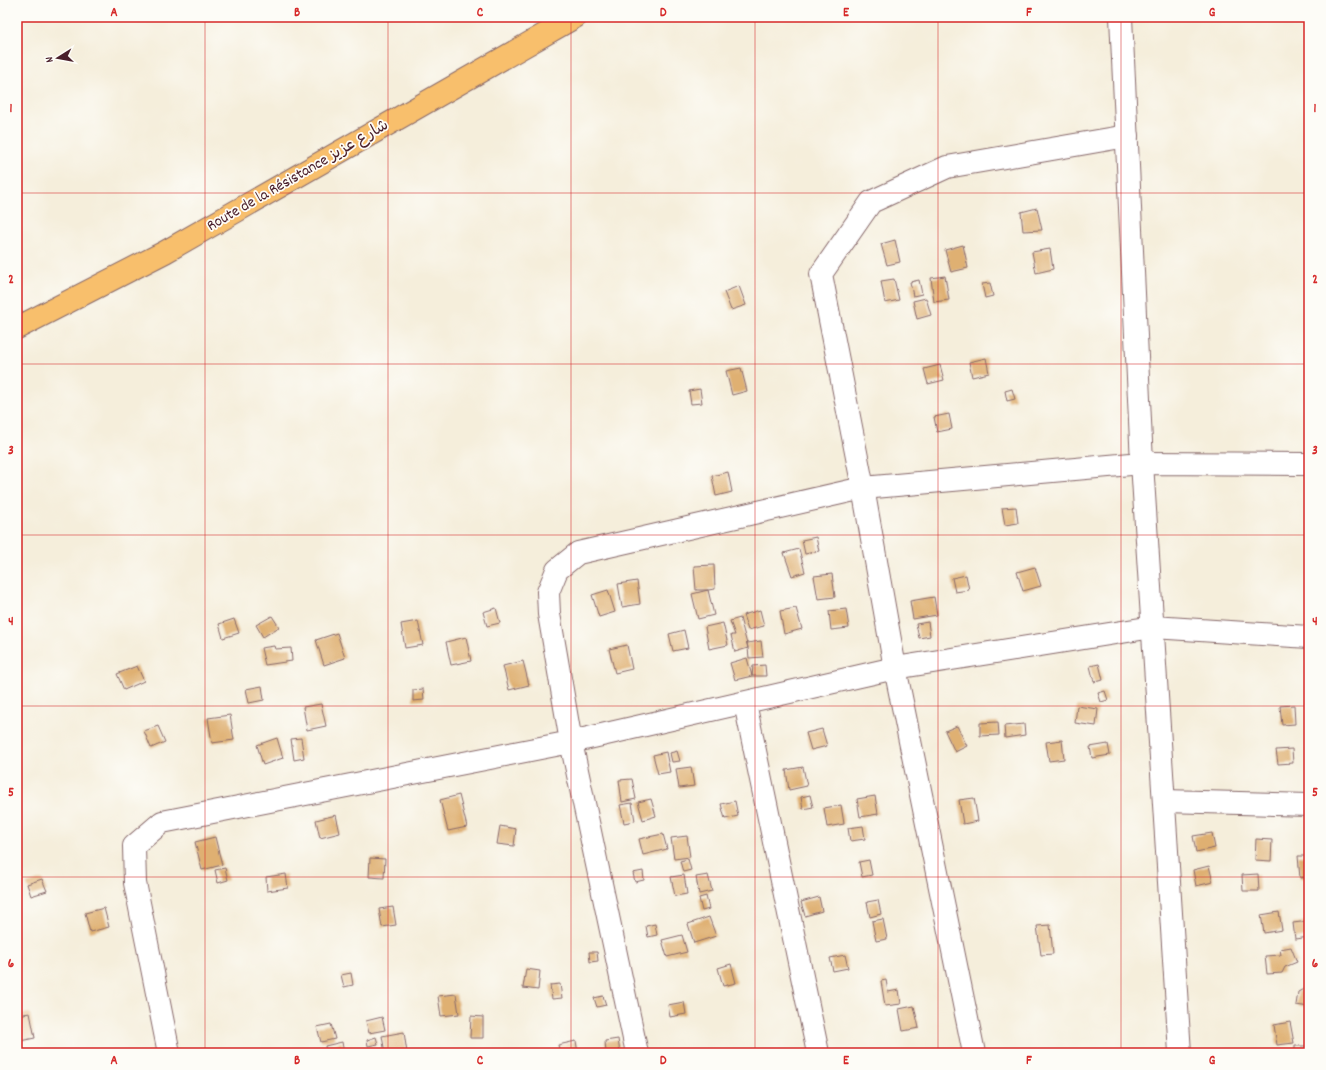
<svg xmlns="http://www.w3.org/2000/svg" width="1326" height="1070" viewBox="0 0 1326 1070" font-family="Dekko,'Playpen Sans Arabic',sans-serif">
<style>
.building{fill:#dfb072}
.lines{fill:none;stroke-linecap:round;stroke-linejoin:round}
.minor-casing{stroke:#866769;stroke-width:24}
.tertiary-casing{stroke:#866769;stroke-width:24}
.primary-casing{stroke:#866769;stroke-width:24}
.minor{stroke:#fff;stroke-width:22}
.tertiary{stroke:#fff;stroke-width:22}
.primary{stroke:#f8bf6c;stroke-width:22}
.grid{fill:none;stroke:#d62828;stroke-width:1;stroke-opacity:0.55}
.labels{text-anchor:middle;dominant-baseline:central;stroke-width:3.5;stroke-linejoin:round;paint-order:stroke}
.street-label{font-size:16px;fill:#4a1f2b;stroke:#fdfcf7}
.neatline{fill:none;stroke:#d62828;stroke-width:1.5}
.grid-label{font-size:13px;text-anchor:middle;font-weight:bold;fill:#d62828}
</style>
<rect width="100%" height="100%" fill="#fdfcf7"/>
<filter id="ink" filterUnits="userSpaceOnUse"><feTurbulence type="fractalNoise" baseFrequency=".025" numOctaves="2"/><feDisplacementMap in="SourceGraphic" scale="8" xChannelSelector="R" yChannelSelector="G"/><feConvolveMatrix kernelMatrix="1 2 1 2 8 2 1 2 1" color-interpolation-filters="sRGB"/></filter>
<filter id="wash" filterUnits="userSpaceOnUse"><feTurbulence type="fractalNoise" baseFrequency=".012" numOctaves="4" result="noise"/><feDisplacementMap in="SourceGraphic" scale="16" xChannelSelector="R" yChannelSelector="G"/><feGaussianBlur stdDeviation="0.9" result="paint"/><feColorMatrix in="noise" values="0 0 0 0 0 0 0 0 0 0 0 0 0 0 0 0 0 1.4 0 .05"/><feComposite in="paint" operator="in"/></filter>
<g filter="url(#wash)">
<rect width="100%" height="100%" fill="#f5eedb"/>
<g id="blocks">
<!-- building -->
<path class="building" d="M1037,208L1042,230L1023,231L1021,212Z
M895,240L900,262L887,265L881,244Z
M963,245L968,268L951,272L945,250Z
M1050,249L1053,269L1036,273L1032,252Z
M945,276L949,300L934,302L931,278Z
M894,279L899,300L885,303L881,281Z
M919,280L922,294L913,296L910,282Z
M990,283L993,296L985,298L982,284Z
M739,286L746,305L731,310L724,292Z
M926,298L931,315L917,319L913,301Z
M986,358L989,373L972,377L969,362Z
M940,365L944,380L928,384L924,369Z
M741,368L747,391L732,395L726,371Z
M700,389L702,403L691,404L689,391Z
M1012,389L1015,399L1007,401L1005,391Z
M949,414L952,429L937,432L934,417Z
M728,472L732,492L716,496L712,476Z
M1016,507L1018,523L1005,525L1002,508Z
M816,537L819,551L805,554L802,540Z
M799,549L805,572L792,576L784,553Z
M714,565L715,589L708,590H696L694,566Z
M1035,567L1041,586L1023,591L1017,572Z
M832,574L835,597L818,599L814,576Z
M966,575L969,590L955,592L952,578Z
M637,581L640,604L622,607L618,584Z
M608,590L615,612L599,617L592,595Z
M708,590L714,615L698,619L692,594Z
M934,597L937,615L913,619L910,601Z
M496,608L500,623L487,626L483,612Z
M796,608L802,629L784,634L780,611Z
M846,609L849,628L831,630L829,611Z
M760,610L764,626L748,630L743,615Z
M272,616L279,627L263,637L256,625Z
M740,618L748,648L747,643L761,641L763,657L749,658L748,648L735,652L731,635H735L730,621Z
M234,619L239,633L223,638L219,624Z
M418,621L423,645L405,648L401,624Z
M928,622L930,636L919,638L916,624Z
M723,623L728,645L709,649L705,627Z
M684,630L688,648L673,651L669,634Z
M337,633L345,658L324,665L316,640Z
M466,637L471,661L451,665L446,642Z
M627,645L632,669L615,673L609,649Z
M274,646L275,649L291,648L292,661L265,665L261,648Z
M747,658L752,676L753,666L765,665L766,676H752L735,680L730,663Z
M523,661L529,685L509,690L503,666Z
M1099,664L1103,680L1094,682L1090,666Z
M137,666L144,681L124,690L117,674Z
M262,686L264,700L249,703L246,689Z
M423,689L424,700L413,701V690Z
M1105,691L1108,700L1101,702L1098,693Z
M321,704L326,726L307,730L303,707Z
M1294,705L1295,724L1282,725L1280,706Z
M1077,706L1098,709L1096,726L1075,723Z
M230,715L234,740L212,743L208,718Z
M998,722L999,735L980,736V723Z
M1024,724L1025,735L1005,738L1004,726Z
M158,726L165,742L151,748L144,731Z
M957,726L967,746L955,752L945,731Z
M822,729L827,746L811,750L806,733Z
M277,738L283,758L263,765L257,745Z
M301,738L304,758L294,760L291,739Z
M1062,740L1064,759L1049,761L1046,742Z
M1108,744L1110,755L1092,758L1090,747Z
M1292,749L1293,763L1278,764L1276,750Z
M677,751L680,761L672,762L670,753Z
M666,752L670,772L658,774L653,755Z
M691,767L694,786L679,788L676,769Z
M803,767L807,786L789,790L786,770Z
M632,779L636,799L622,802L619,780Z
M459,795L467,827L448,831L440,800Z
M810,795L813,807L803,809L801,797Z
M875,796L878,814L860,817L857,799Z
M974,798L978,821L963,824L959,800Z
M651,799L656,816L643,820L638,802Z
M735,801L738,816L725,819L721,804Z
M632,803L635,821L624,823L620,805Z
M841,805L844,824L827,827L824,808Z
M336,815L340,833L320,838L316,820Z
M500,826L516,829L514,846L497,844Z
M863,826L865,839L850,841L848,828Z
M1212,833L1215,848L1196,852L1193,836Z
M663,834L667,849L643,855L639,839Z
M687,836L690,857L674,859L671,838Z
M215,837L222,865L202,870L195,842Z
M1256,839L1272,840L1271,861L1255,860Z
M1298,856H1309V877L1300,878Z
M370,858L385,859L384,878L369,877Z
M688,859L691,870L683,872L680,861Z
M869,860L872,875L862,877L859,862Z
M1209,866L1213,882L1196,886L1193,870Z
M225,868L228,880L218,883L215,870Z
M643,871L644,880L635,882L633,873Z
M286,874L288,888L267,891L266,877Z
M1258,874L1259,891H1243L1242,875Z
M684,875L687,894L675,896L671,877Z
M708,875L712,891L699,894L696,877Z
M42,879L47,891L31,896L27,884Z
M706,896L709,909L702,911L699,898Z
M819,897L822,911L805,916L801,902Z
M878,900L881,914L870,917L867,902Z
M393,907L396,925L382,927L379,909Z
M104,908L109,927L90,932L85,913Z
M1279,912L1282,930L1264,933L1261,915Z
M709,917L716,936L694,943L688,924Z
M883,919L887,939L876,941L872,921Z
M1309,921V937L1295,939L1293,923Z
M655,924L657,935L648,937L646,926Z
M1050,925L1053,954L1041,955L1037,926Z
M682,935L687,952L667,957L662,940Z
M1291,947L1297,962L1285,967L1282,973L1267,974L1265,956L1281,955L1280,949Z
M589,952H597L598,961L590,962Z
M845,955L848,968L833,971L830,958Z
M731,964L736,983L723,986L718,968Z
M526,969L540,971L538,990L523,988Z
M351,973L353,985L344,987L341,975Z
M886,980L888,992L899,990L901,1004L885,1006L881,981Z
M560,984L562,998L552,999L550,985Z
M1309,986V1007L1296,1005L1298,992Z
M456,994L459,1014L441,1016L438,996Z
M603,996L606,1005L597,1007L594,998Z
M684,1002L686,1014L670,1017L668,1005Z
M914,1006L919,1028L903,1031L899,1009Z
M30,1013L35,1038L20,1041L17,1015Z
M471,1016L483,1017V1038H470Z
M382,1017L385,1030L369,1033L366,1021Z
M1290,1022L1294,1043L1277,1045L1274,1025Z
M331,1024L335,1039L321,1042L317,1027Z
M404,1032L407,1053H385L382,1036Z
M376,1037L378,1044L368,1046L367,1040Z
M618,1039L620,1053H606L605,1041Z
M576,1041L578,1053H560L558,1045Z
M342,1042L344,1053H326L325,1046Z
M1295,1046H1309V1053H1295Z"/>
</g>
</g>
<g filter="url(#ink)">
<use href="#blocks" fill-opacity="0" stroke="#866769" stroke-width="1"/>
<g class="lines">
<!-- minor casing -->
<g class="minor-casing">
<path id="minor" d="M745,703L818,1053
M1164,801L1309,805
M169,1053L135,883L134,846L162,822L571,742L895,668L1153,627L1309,637
M637,1053L571,742L549,614L548,592L557,570L578,553L863,488L1142,463L1309,464
M974,1053L895,668L863,488L821,274L871,202L947,167L1127,136"/>
</g>
<!-- tertiary casing -->
<g class="tertiary-casing">
<path id="tertiary" d="M1121,17L1142,463L1180,1053"/>
</g>
<!-- primary casing -->
<g class="primary-casing">
<path id="primary" d="M17,328L165,252L575,17"/>
</g>
<!-- minor -->
<use href="#minor" class="minor"/>
<!-- tertiary -->
<use href="#tertiary" class="tertiary"/>
<!-- primary -->
<use href="#primary" class="primary"/>
</g>
</g>
<!-- grid -->
<path class="grid" d="M205,17V1053M388,17V1053M571,17V1053M755,17V1053M938,17V1053M1121,17V1053M17,193H1309M17,364H1309M17,535H1309M17,706H1309M17,877H1309"/>
<g class="labels">
<!-- street labels -->
<g class="street-label">
<text transform="translate(298 176) rotate(-30)">Route de la Résistance شارع عزيز</text>
</g>
</g>
<!-- margin -->
<rect width="1326" height="1070" fill="none" stroke="#fdfcf7" stroke-width="44"/>
<!-- north arrow -->
<g transform="translate(58 58) rotate(259)" stroke="#fdfcf7" stroke-width="3" paint-order="stroke">
<path d="M0-3L7 15L0 10L-7 15Z" fill="#4a1f2b"/>
<text y="-6" font-size="11" font-weight="bold" text-anchor="middle" fill="#4a1f2b">N</text>
</g>
<rect x="22" y="22" width="1282" height="1026" class="neatline"/>
<g class="grid-label">
<text x="114" y="16">A</text>
<text x="297" y="16">B</text>
<text x="480" y="16">C</text>
<text x="663" y="16">D</text>
<text x="846" y="16">E</text>
<text x="1029" y="16">F</text>
<text x="1212" y="16">G</text>
<text x="11" y="112">1</text>
<text x="1315" y="112">1</text>
<text x="11" y="283">2</text>
<text x="1315" y="283">2</text>
<text x="11" y="454">3</text>
<text x="1315" y="454">3</text>
<text x="11" y="625">4</text>
<text x="1315" y="625">4</text>
<text x="11" y="796">5</text>
<text x="1315" y="796">5</text>
<text x="11" y="967">6</text>
<text x="1315" y="967">6</text>
<text x="114" y="1064">A</text>
<text x="297" y="1064">B</text>
<text x="480" y="1064">C</text>
<text x="663" y="1064">D</text>
<text x="846" y="1064">E</text>
<text x="1029" y="1064">F</text>
<text x="1212" y="1064">G</text>
</g>
</svg>
